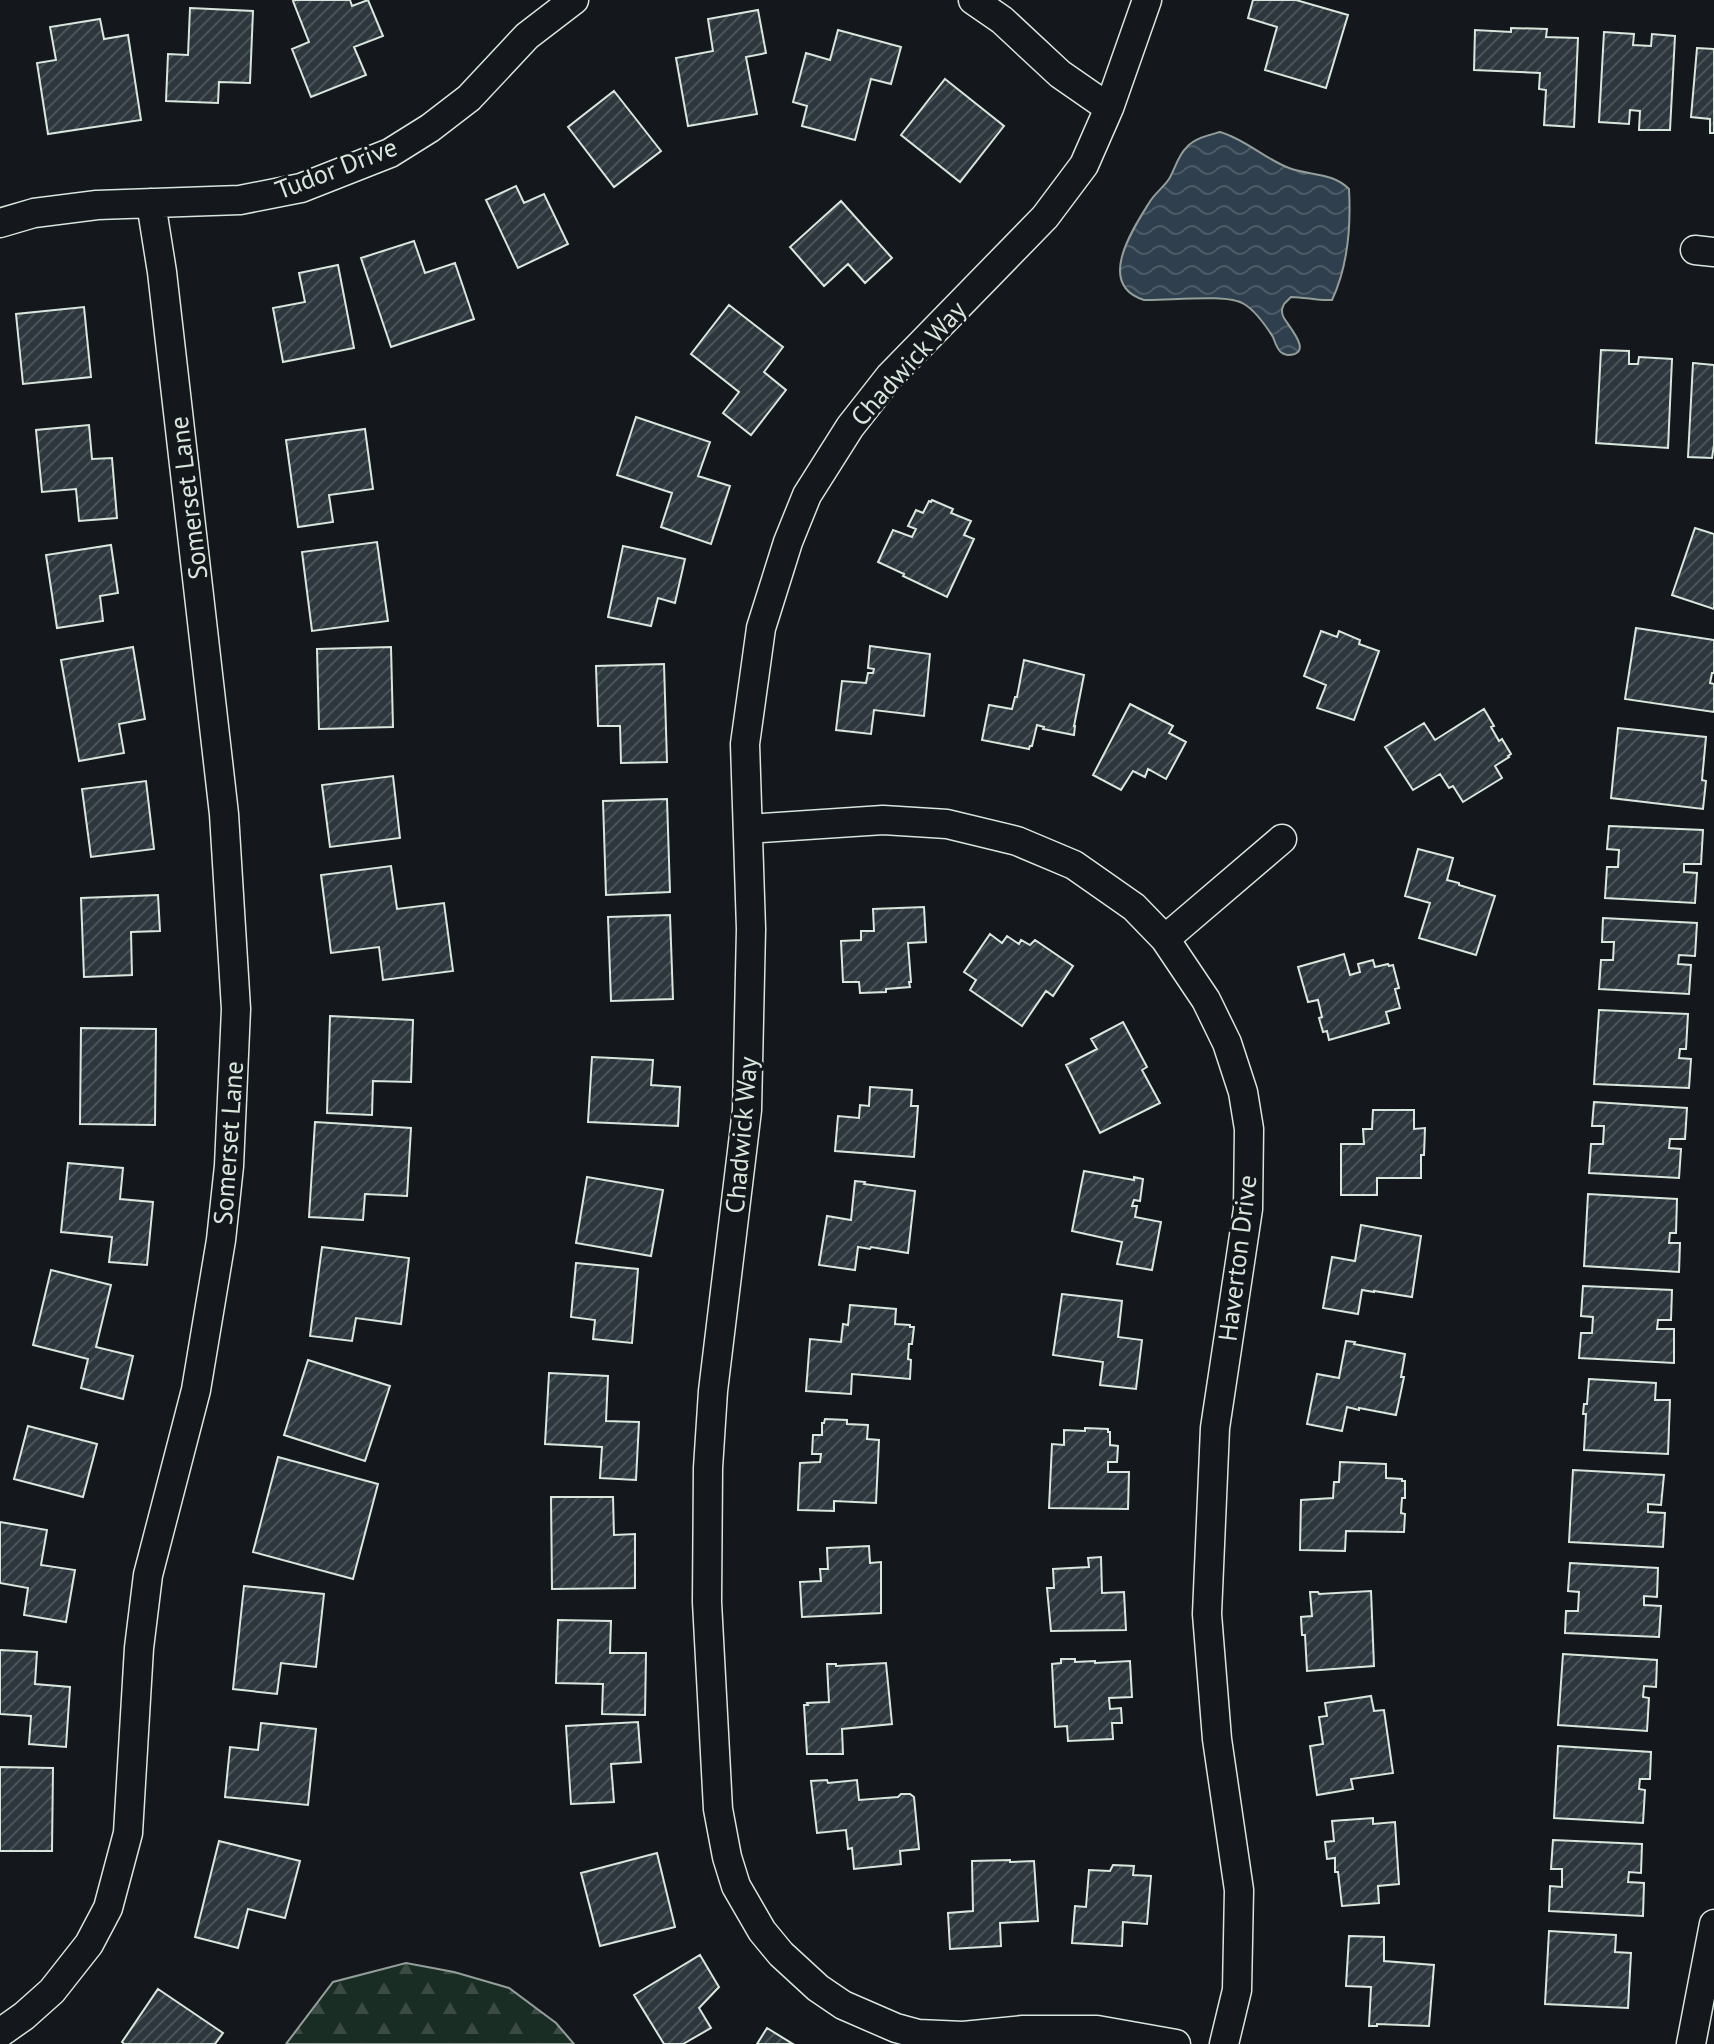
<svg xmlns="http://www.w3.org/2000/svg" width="1714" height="2044" viewBox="0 0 1714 2044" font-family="'PT Sans',sans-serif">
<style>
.forest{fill:url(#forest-firs);stroke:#939e99;stroke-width:2}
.water{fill:url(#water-waves);stroke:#939e99;stroke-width:2}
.building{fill:url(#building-hatch);stroke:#d8e6dc;stroke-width:2}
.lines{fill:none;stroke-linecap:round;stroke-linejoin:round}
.street-casing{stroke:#d8e6dc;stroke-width:31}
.street{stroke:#14181c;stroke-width:28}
.labels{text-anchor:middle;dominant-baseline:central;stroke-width:6;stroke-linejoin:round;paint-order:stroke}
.street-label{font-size:26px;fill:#d8e6dc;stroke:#14181c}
</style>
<defs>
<pattern id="forest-firs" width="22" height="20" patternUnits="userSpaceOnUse" patternTransform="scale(2)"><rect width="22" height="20" fill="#1a2d24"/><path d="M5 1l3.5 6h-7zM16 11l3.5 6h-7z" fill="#3b4b43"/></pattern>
<pattern id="water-waves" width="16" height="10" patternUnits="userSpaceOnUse" patternTransform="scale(2)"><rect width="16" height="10" fill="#2f3f4d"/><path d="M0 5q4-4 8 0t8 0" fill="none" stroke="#4c5b66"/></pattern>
<pattern id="building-hatch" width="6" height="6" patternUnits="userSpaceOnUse" patternTransform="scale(2)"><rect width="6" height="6" fill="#2c363c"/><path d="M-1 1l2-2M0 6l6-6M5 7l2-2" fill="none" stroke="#4a5358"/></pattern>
</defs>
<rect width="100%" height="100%" fill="#14181c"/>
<!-- forest -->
<path class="forest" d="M406,1963L454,1972L509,1988L556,2023L574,2044H286L333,1982Z"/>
<!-- water -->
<path class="water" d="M1220,132C1245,139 1265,159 1289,168C1310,176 1332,172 1349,189C1351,225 1348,266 1332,300C1318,301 1305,297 1291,297L1284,304C1282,309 1281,310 1283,316C1286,324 1316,354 1288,355C1286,355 1284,354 1282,353C1277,350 1275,342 1273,337C1266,326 1256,311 1244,304C1228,293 1167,301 1144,300C1096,285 1132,230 1149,203C1154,194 1163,188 1169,179C1175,169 1178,155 1187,147C1195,138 1209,135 1220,132Z"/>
<!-- building -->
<path class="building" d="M296,0H350L352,6L368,0L383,36L354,47L366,75L311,97L292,49L309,42L293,1Z
M1253,0H1296L1348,15L1326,88L1265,70L1277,27L1248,18Z
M190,8L253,11L250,83L219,82L218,103L166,101L168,54L188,55Z
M758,10L766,53L746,57L757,114L688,126L676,58L713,51L708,19Z
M100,19L104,39L128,35L141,120L48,134L37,63L56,60L50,27Z
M1511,28L1547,29L1546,37L1578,38L1574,127L1544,125L1546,90L1539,89L1540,73L1474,70L1475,30L1511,32Z
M838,30L901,47L891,84L871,79L855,140L802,126L807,106L793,102L806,53L830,60Z
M1604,32L1634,34L1633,45L1651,46L1652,34L1675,36L1670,130H1639L1640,111L1630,110L1629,124L1599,122Z
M1697,48L1714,49V133H1710V119L1691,117Z
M945,79L1004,126L960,182L901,135Z
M614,91L661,151L614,187L568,127Z
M516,186L524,203L544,194L568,244L518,268L486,200Z
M841,201L892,258L865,283L848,264L824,286L790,247Z
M414,241L425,273L455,263L474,319L391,347L361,258Z
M338,265L354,348L283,362L273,308L305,302L299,273Z
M729,305L783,347L764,372L786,390L751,435L723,413L739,392L691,354Z
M84,307L91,377L23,384L16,314Z
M1601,350L1629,351V364H1638L1639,357L1672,359L1668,448L1596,443Z
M1693,363L1714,365V445L1712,458L1688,457Z
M636,417L710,442L698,476L730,486L711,544L661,527L672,493L617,475Z
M89,425L92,459L112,458L117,518L79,521L76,489L42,492L36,430Z
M365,429L373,489L329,495L333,522L298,527L286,440Z
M932,500L953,509L951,513L971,521L964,535L974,539L947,597L903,576L904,574L878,562L893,530L912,537L916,529L908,526L916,510L923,513L929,501L931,502Z
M1695,528L1714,534V609L1672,595Z
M377,542L388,621L312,631L302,552Z
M111,545L118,593L100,596L103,621L57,628L46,555Z
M623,546L685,559L675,603L658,598L651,626L608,617Z
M1636,628L1714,640V673H1712L1710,683L1714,684V712L1625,699Z
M1321,631L1337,637L1339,631L1360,640L1359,644L1379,651L1354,720L1317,708L1326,685L1304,676Z
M870,646L930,654L924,716L874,710L871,734L836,730L842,681L866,683L868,673H873L874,669L868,668Z
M133,647L145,719L119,724L124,753L79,761L61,660Z
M391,647L393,727L319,729L317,649Z
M1024,660L1084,675L1074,726H1075L1074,735L1043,729L1044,727L1037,725L1032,746H1030L1029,749L982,740L989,705L1012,709L1015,697H1017Z
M664,664L667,762L621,763L620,726H598L596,666Z
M1130,704L1173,726L1169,733L1186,742L1166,779L1148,769L1145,777L1133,771L1121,790L1093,775Z
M1484,709L1494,726L1491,727L1499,741L1502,739L1511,754L1508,756L1509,757L1495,766L1502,778L1463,802L1453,786L1449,788L1440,774L1413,790L1385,747L1424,723L1435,740Z
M1618,728L1706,737L1702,780L1706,781L1703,809L1611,798Z
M393,776L400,838L330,847L322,785Z
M146,781L154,849L91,857L82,789Z
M667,799L670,892L606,895L603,801Z
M1609,826L1703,830L1701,864H1684V872L1697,873L1695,903L1605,898L1607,867H1618L1619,850L1607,849Z
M1418,849L1453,858L1447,880L1459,883V885L1495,896L1476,955L1419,938L1430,903L1405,896Z
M391,866L397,909L444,903L453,971L383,980L379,947L331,953L321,875Z
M158,895L160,931L131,932L132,975L84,977L81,898Z
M924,907L926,942L908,943L911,982H909L910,987L886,989V992L860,993L859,982H843L841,941L861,940V931H874L873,909Z
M670,915L673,999L611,1001L608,917Z
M1603,918L1697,923L1695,956L1679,955L1678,964L1691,965L1689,994L1599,989L1601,960H1613L1614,942H1602Z
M990,934L1002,943L1007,936L1019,944L1021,940L1030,945L1035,940L1073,966L1053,996L1046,991L1022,1026L970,990L976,980L964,972Z
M1344,954L1350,975L1360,972L1358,964L1373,960L1375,967L1388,964L1389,966L1393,965L1399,988L1395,989L1400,1008L1386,1012L1389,1023L1329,1040L1327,1031L1323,1032L1319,1018L1322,1017L1318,1000L1308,1002L1298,967Z
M1599,1010L1688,1014L1686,1049H1680L1679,1058L1691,1059L1689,1088L1594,1084Z
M330,1016L413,1020L411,1082L373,1081L372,1115L327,1113Z
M1123,1022L1147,1067L1142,1070L1160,1103L1100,1133L1066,1065L1097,1049L1091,1039Z
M81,1028L156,1029L155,1125L80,1124Z
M592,1057L653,1060L651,1085L680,1087L678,1126L588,1122Z
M870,1087L912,1090L911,1106H918L914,1157L835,1151L838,1116L859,1118L860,1105L869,1106Z
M1594,1102L1687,1108L1685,1139H1670L1669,1148L1681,1149L1679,1178L1589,1173L1591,1144H1603L1604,1126H1592Z
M1373,1110H1414V1129L1425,1128L1424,1155H1421V1178H1377V1195H1341V1144H1364L1363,1129H1372Z
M315,1122L411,1128L407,1196L365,1194L363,1220L309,1217Z
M68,1163L123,1168L120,1199L153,1202L147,1265L109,1262L112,1237L61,1232Z
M1084,1171L1134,1180V1177L1143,1179L1140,1201L1134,1200L1132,1206H1137L1135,1217L1161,1222L1152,1270L1117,1264L1122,1242L1072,1231Z
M587,1177L663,1190L651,1256L576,1243Z
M855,1181L865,1182L864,1184L915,1191L908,1253L871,1247L870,1249L858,1247L855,1270L819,1265L827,1216L851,1220Z
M1588,1194L1677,1199L1676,1233H1670L1669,1243H1680L1679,1272L1584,1266Z
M1361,1225L1421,1236L1412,1297L1374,1291V1292L1362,1290L1358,1314L1323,1308L1332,1257L1355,1261Z
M322,1247L409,1258L401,1324L356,1318L352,1341L310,1336Z
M576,1263L638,1269L632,1343L593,1339L595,1320L571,1317Z
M51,1270L111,1285L96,1347L133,1356L123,1399L81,1388L88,1359L33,1345Z
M1583,1286L1672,1290L1671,1320H1658L1657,1329H1674V1363L1579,1358L1581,1333H1592L1593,1317L1581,1316Z
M1062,1294L1122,1301L1118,1337L1142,1340L1136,1389L1100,1385L1103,1362L1053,1355Z
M850,1305L896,1309L895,1324L910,1325V1327H914L912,1344H909L908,1359L911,1360L910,1379L852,1374L851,1394L806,1391L810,1339L841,1342L843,1324L848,1325Z
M1346,1341L1355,1342L1354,1344L1405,1354L1401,1377H1404L1396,1415L1359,1408V1410L1347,1407L1342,1431L1307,1424L1317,1374L1339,1378Z
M308,1360L390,1386L365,1461L284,1435Z
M549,1373L608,1376L606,1421L639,1422L636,1480L600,1478L602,1447L545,1444Z
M1589,1379L1656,1383L1655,1400H1670L1668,1454L1584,1450L1586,1414H1583L1584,1404H1587Z
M825,1419L847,1420V1424L868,1425L867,1439L879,1440L876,1503L834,1501V1511L798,1510L800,1463L820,1462L821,1454H812L813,1435H822V1423H824Z
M28,1426L97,1444L83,1497L14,1479Z
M1085,1428L1108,1429V1432H1110V1445L1118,1446L1117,1462H1108V1472H1129L1128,1509L1049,1508L1052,1444L1064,1445V1430L1085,1431Z
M278,1457L378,1484L353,1579L253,1552Z
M1340,1462L1386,1464V1478L1402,1479V1481H1405V1498H1402L1401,1513L1405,1514L1404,1532L1346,1531L1345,1551L1300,1550L1301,1500L1333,1498L1334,1482H1339Z
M1573,1470L1664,1475L1661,1505L1648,1504V1512L1665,1513L1663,1547L1569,1542Z
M551,1497H613L614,1535L635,1534V1588L552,1589Z
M0,1522L47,1530L41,1565L75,1570L66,1622L24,1615L28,1588L0,1583Z
M869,1546L870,1563L881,1562V1613L802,1617L800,1582L821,1581L820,1569H828L827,1548Z
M1101,1557L1102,1593L1124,1592L1126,1630L1051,1631L1047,1588H1054L1053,1569L1089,1567L1088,1558Z
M1570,1563L1658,1568L1657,1597L1644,1596V1605L1661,1606L1659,1637L1565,1633L1566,1611H1578L1579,1592L1568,1591Z
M244,1586L324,1594L316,1667L281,1663L277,1694L233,1689Z
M1371,1591L1374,1666L1307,1671L1305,1635H1302L1301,1617L1312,1616L1310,1592H1318L1319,1594Z
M558,1620L611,1621L610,1653H646L645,1715L602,1714L603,1684L556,1683Z
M0,1650L37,1652L35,1684L70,1687L66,1747L29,1744L31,1716L0,1714Z
M1563,1654L1657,1660L1656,1687L1644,1686L1643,1697L1649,1698L1647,1731L1558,1725Z
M1061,1659H1075V1662L1095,1661V1663L1130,1661L1132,1697L1109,1698L1110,1709L1121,1708L1122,1723H1112L1113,1739L1068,1741L1067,1726L1055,1727L1052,1664L1061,1663Z
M886,1663L892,1724L842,1729L843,1754H807L804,1705H808L807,1703L829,1702L827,1664H836V1666Z
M1371,1696L1374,1711L1384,1710L1393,1773L1351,1779L1353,1789L1317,1795L1310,1746L1323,1744L1319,1717L1327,1716L1325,1703Z
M638,1722L641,1762L611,1764L614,1802L571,1804L566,1726Z
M261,1723L316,1729L308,1805L225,1797L230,1747L258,1750Z
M1558,1746L1651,1752L1650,1779H1640L1639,1789L1645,1790L1643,1823L1554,1818Z
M0,1767L53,1768L52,1851H0Z
M827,1780L828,1783L857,1780L859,1800L898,1797L901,1794H910L914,1797L919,1849L900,1851L901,1864L854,1869L852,1848L848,1849L846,1830L817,1833L811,1781Z
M1373,1818V1824L1395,1822L1399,1884L1378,1886L1379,1903L1342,1906L1338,1872H1335V1858L1327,1859L1325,1842L1334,1841L1332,1821Z
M1553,1840L1642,1844L1641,1873L1629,1872L1628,1882L1644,1883L1643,1916L1549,1911L1550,1886L1562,1887V1869H1551Z
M219,1841L300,1861L285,1918L248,1909L238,1948L195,1937Z
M657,1853L675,1927L600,1946L581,1873Z
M1010,1860V1862L1034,1861L1038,1921L1000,1923L1001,1946L950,1949L948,1913L973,1911L972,1861Z
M1113,1865L1134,1866L1133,1875L1151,1876L1147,1924L1123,1922L1122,1946L1072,1943L1075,1906L1086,1907L1089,1870L1110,1871Z
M1549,1931L1616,1935L1615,1952L1631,1953L1628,2008L1545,2004Z
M1349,1936L1384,1937V1961L1434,1965L1429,2026L1377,2024V2026H1369L1371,1987L1346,1986Z
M700,1955L719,1987L699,2008L711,2028L683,2044H664L634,1995Z
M158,1989L223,2033L215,2044H124L122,2042Z
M767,2028L793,2044H757Z"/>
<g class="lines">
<!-- street casing -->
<g class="street-casing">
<path id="street" d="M973,0L1002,20L1060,74L1109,108
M1147,0L1109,108L1084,165L1045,217L890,376L850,427L807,495L788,542L761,628L745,744L751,929L747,1110L713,1391L708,1468L707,1602L718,1809L727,1857L736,1886L762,1931L781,1954L818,1988L843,2005L896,2028L918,2034L963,2036L1023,2030H1097L1176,2044
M0,223L34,213L97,205L240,200L301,188L390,153L430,128L469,98L527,36L574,0
M1695,250L1714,252
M748,829L883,820L947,824L1017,841L1074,865L1134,907L1165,939L1206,1000L1227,1043L1243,1092L1249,1129L1248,1209L1215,1428L1207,1614L1217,1739L1239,1890L1237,1990L1224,2044
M1165,939L1282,839
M0,2033L24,2016L52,1991L89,1944L108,1908L128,1833L139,1648L148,1575L196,1390L221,1240L229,1166L236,1009L224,814L162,272L151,203
M1691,2044L1714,1924"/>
</g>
<!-- street -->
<use href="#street" class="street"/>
</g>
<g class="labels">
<!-- street labels -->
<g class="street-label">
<text transform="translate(336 168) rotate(-21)">Tudor Drive</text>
<text transform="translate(908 363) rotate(-48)">Chadwick Way</text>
<text transform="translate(188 498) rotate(-97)">Somerset Lane</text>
<text transform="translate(741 1135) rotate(-85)">Chadwick Way</text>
<text transform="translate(228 1143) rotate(-86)">Somerset Lane</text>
<text transform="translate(1237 1258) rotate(-83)">Haverton Drive</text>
</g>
</g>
</svg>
